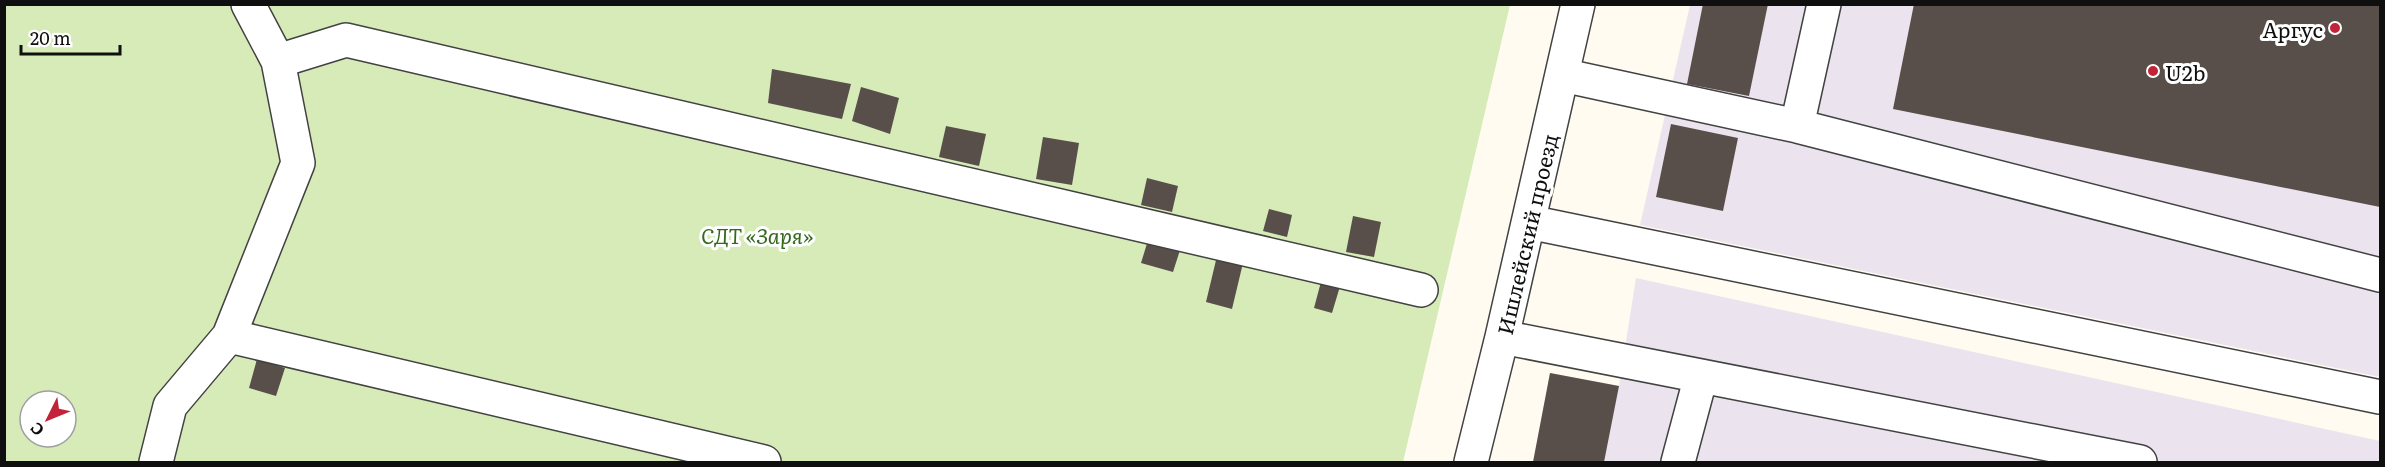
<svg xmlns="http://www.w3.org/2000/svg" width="2385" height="467" viewBox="0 0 2385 467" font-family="Literata,serif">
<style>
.industrial{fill:#ebe3ed}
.green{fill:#d7ebb9;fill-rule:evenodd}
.building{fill:#584f4b}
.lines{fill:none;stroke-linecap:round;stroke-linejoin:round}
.minor-casing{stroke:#424242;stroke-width:36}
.minor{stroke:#fff;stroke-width:33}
.poi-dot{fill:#c22339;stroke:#fff;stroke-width:2}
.labels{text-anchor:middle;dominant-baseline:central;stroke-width:6;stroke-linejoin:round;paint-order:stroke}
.poi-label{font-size:21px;fill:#0f0f0f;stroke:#fff;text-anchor:end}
.park-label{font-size:21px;font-style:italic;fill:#34691d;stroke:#fff}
.street-label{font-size:21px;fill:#0f0f0f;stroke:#fff}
</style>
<rect width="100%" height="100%" fill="#fffbf0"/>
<!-- industrial -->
<path class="industrial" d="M1690,5H2380V377L1640,225Z
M1636,278L2380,441V462H1533L1550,373L1619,386Z"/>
<!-- green -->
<path class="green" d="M4,5H1510L1403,462H5ZM30,401H66V437H30Z"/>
<!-- building -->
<path class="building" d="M1703,4H1768L1749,96L1687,84Z
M1914,4H2380V207L1893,109Z
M772,69L851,84L842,119L768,103Z
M861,87L899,98L890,134L852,121Z
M1671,124L1738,138L1723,211L1656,197Z
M946,126L986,134L979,166L939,157Z
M1043,137L1079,143L1072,185L1036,179Z
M1147,178L1178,186L1172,212L1141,205Z
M1269,209L1292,215L1287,237L1263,231Z
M1353,216L1381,222L1374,257L1346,252Z
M1149,237L1181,247L1173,272L1141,263Z
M1217,256L1243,263L1232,309L1206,302Z
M1322,278L1341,283L1332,313L1314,308Z
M257,359L285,368L276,396L249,388Z
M1550,373L1619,386L1604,462H1533Z"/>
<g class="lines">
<!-- minor casing -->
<g class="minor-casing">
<path id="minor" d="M278,61L346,40L1421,290
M1562,75L1797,126L2380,275
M1797,126L1824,4
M1529,222L2380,397
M229,336L764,462
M1502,337L2140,462
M156,462L170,406L229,336L298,163L278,61L248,4
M1471,462L1502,337L1578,4
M1678,462L1701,376"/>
</g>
<!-- minor -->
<use href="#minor" class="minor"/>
</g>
<!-- markers -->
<g class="poi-dot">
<circle cx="2335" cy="28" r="6"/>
<circle cx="2153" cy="71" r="6"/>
</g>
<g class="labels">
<!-- poi labels -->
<g class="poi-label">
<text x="2323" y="28">Аргус</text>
<text x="2165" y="71" text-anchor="start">U2b</text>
</g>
<!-- park labels -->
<g class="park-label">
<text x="757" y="234">СДТ «Заря»</text>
</g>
<!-- street labels -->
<g class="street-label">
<text transform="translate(1526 234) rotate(-77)">Ишлейский проезд</text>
</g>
</g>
<!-- border -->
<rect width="2385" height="467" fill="none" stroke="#0f0f0f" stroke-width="12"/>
<!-- north arrow -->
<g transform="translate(48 419) rotate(227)"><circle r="28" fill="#ffffff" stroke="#9f9f9f" stroke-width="1.5"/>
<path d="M0-4.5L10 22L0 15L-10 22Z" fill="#c22339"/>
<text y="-9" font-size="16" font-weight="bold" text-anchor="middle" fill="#0f0f0f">С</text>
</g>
<!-- scale -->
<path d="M21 45v9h99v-9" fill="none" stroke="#0f0f0f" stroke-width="3"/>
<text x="30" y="45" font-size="18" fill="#0f0f0f" stroke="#ffffff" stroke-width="4.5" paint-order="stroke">20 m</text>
</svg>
